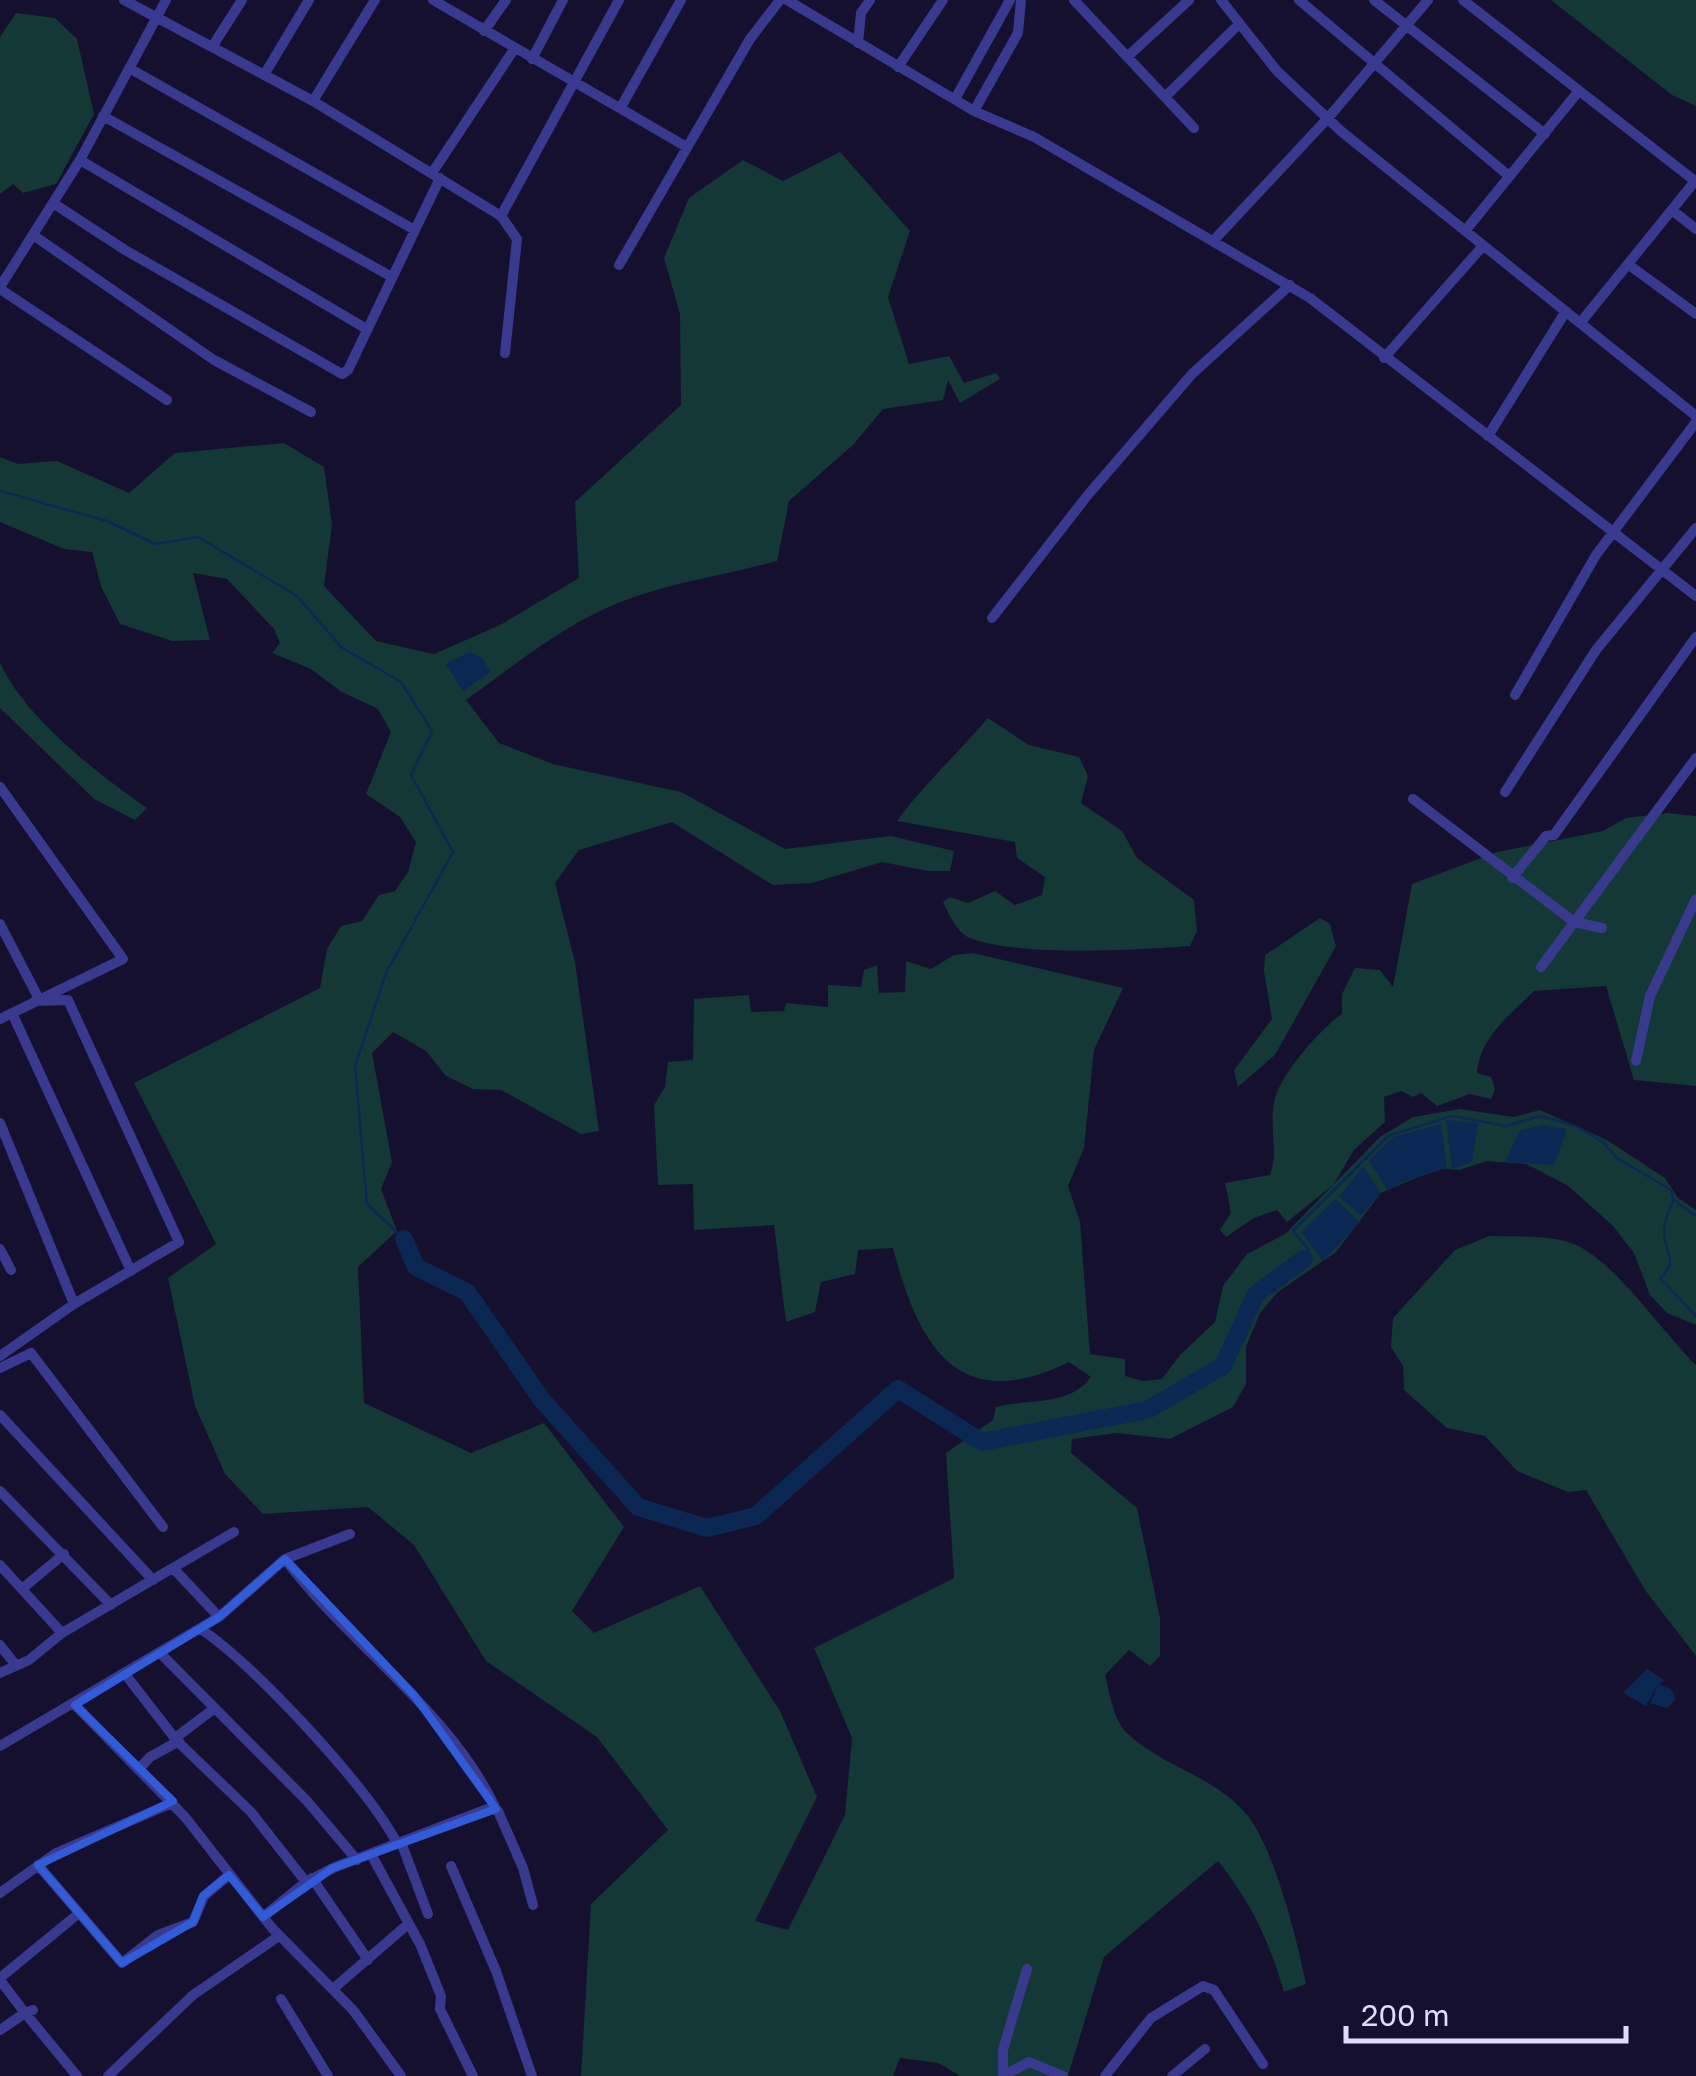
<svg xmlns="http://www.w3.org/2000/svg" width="1696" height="2076" viewBox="0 0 1696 2076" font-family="'Golos Text',sans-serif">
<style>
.green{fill:#133835}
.water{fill:#0a2853}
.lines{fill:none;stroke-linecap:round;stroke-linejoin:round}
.stream{stroke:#0a2853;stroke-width:2.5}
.river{stroke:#0a2853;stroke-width:18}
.minor{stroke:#393a8f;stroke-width:10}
.marked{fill:none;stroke:#305cdc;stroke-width:8;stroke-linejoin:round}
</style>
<rect width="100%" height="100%" fill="#14102d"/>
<!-- green -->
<path class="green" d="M1551,0H1696V106L1672,95Z
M16,13L55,18L77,39L94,114L56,184L23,193L13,184L0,194V37Z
M840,152L910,231L888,297L909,364L949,356L964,383L996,373L1000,379L960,403L948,380L943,400L883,409L853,445L789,501L777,561C722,576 663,583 611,606C558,629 512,667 466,700L499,743L553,764L681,792L785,849L891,836L954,851L950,871H928L882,862L812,883L773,885L672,822L579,850L555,883L575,962L599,1131L581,1134L501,1090L473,1089L446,1076L426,1051L393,1032L372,1053L392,1162L381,1189L397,1231L358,1267L364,1403L471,1453L544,1423L624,1527L572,1611L594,1633L700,1586L780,1711L817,1797L755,1921L788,1930L845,1815L852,1738L814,1648L954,1578L946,1453L993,1420L996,1407C1029,1398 1069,1407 1091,1377L1069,1362C959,1416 919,1348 893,1248L858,1250L855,1274L821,1282L815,1312L786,1322L774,1225L694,1230L693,1184L658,1185L654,1105L665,1087L668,1062L693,1060L694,999L749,995L751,1012L784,1011L786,1003L828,1007V985L861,987L864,970L877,965L879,993L905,992L906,961L931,969L954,955L973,953L1123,988L1094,1050L1084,1148L1068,1186L1080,1222L1090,1354L1125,1359V1376L1143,1381L1162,1379L1180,1355L1215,1322L1223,1286L1247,1254L1285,1234L1380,1137L1413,1117L1460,1109L1514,1117L1540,1110L1607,1140L1665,1178L1678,1198L1696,1210V1325L1667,1313L1650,1295L1634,1253L1613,1226L1567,1185L1526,1164L1487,1161L1459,1170L1439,1168L1381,1193L1336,1252L1278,1292L1260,1313L1246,1347V1384L1233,1407L1170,1439L1117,1433L1072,1439L1071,1453L1137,1508L1160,1618V1656L1150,1666L1129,1650L1105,1675C1110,1693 1113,1719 1127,1733C1162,1767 1216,1776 1248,1816C1275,1851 1297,1940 1306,1984L1284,1992C1269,1941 1251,1902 1218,1861L1104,1957L1068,2076H960L938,2063L900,2058L893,2076H581L591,1904L668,1830L597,1737L486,1661L414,1545L368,1507L263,1514L225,1474L195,1406L168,1278L216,1244L134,1083L320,988L327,949L341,926L362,921L379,895L395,891L408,872L416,842L400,817L366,794L391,732L378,709L340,691L311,669L272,653L280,643L274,629L227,579L193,573L210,640L172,641L120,624L101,586L92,552L64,549L0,522V457L18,464L57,461L129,493L175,453L284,443L324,467L332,525L324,586L376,641L434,654L500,625L579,578L575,502L681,405L680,314L664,258L689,198L743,160L783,181Z
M0,662C22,715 100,776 147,808L135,820L94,799L0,708Z
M988,718L1029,745L1079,757L1088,776L1081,803L1122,831L1137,858L1194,900L1197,931L1190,946C1137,950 1019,957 970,938C957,933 949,914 943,902L950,897L968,903L995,891L1015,905L1042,895L1045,877L1017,858L1015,842L897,821C924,784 958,753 988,718Z
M1668,813L1696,816V1086L1634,1080L1606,986L1534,991C1511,1014 1479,1038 1477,1073L1491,1077L1495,1089L1491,1099L1470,1094L1437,1106L1421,1093L1413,1097L1401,1091L1384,1097L1385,1122L1354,1150L1333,1185L1287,1222L1277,1210L1254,1218L1226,1237L1220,1230L1231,1213L1225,1183L1270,1175C1279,1152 1268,1123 1275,1098C1282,1073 1321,1028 1342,1014V994L1355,968L1380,970L1393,987L1412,884L1497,852L1603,831L1626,818Z
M1320,918L1330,924L1336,946L1275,1055L1238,1087L1234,1070L1272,1019L1264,971L1265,955Z
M1489,1236C1516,1237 1549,1234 1574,1244C1615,1261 1662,1332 1696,1365V1656L1645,1590L1586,1490L1568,1492L1517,1471L1485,1436L1447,1428L1404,1390L1403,1366L1391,1347L1393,1318L1455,1250Z"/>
<!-- water -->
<path class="water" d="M469,652L481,657L491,672L463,691L446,664Z
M1446,1120L1478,1123L1472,1162L1452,1169Z
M1441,1124L1447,1168L1399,1183L1388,1191L1369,1161L1393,1137Z
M1544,1125L1567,1129L1554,1165L1505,1162L1520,1130Z
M1363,1166L1381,1193L1361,1215L1339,1197Z
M1335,1199L1360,1222L1323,1261L1301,1232Z
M1647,1669L1664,1680L1659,1685L1671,1689L1676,1699L1667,1708L1650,1703L1658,1684L1646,1706L1623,1693Z"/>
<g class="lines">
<!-- stream -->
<path class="stream" d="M0,491L107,521L155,544L198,537L297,596L341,647L401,682L432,731L411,775L453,852L386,973L355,1066L367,1204L404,1239
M1673,1200C1670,1209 1663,1222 1664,1233C1665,1252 1679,1262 1660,1278L1696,1316
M1304,1259L1309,1250L1293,1231L1388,1136L1452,1116L1506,1126L1540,1116L1576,1126L1603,1142L1617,1158L1671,1190L1673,1199L1696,1216"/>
<!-- river -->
<path class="river" d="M404,1239L416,1267L467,1292L542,1400L638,1507L707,1528L756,1516L898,1389L982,1442L1147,1410L1223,1366L1256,1294L1304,1259"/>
<!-- minor -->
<path class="minor" d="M124,0L313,101L501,216L517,239L505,353
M433,0L685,146
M787,0L974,111L1034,137L1310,298L1696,596
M1074,0L1194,128
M1221,0L1277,71L1342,132L1696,416
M1299,0L1509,176
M1374,0L1545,134
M1463,0L1695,181
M484,31L506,0
M858,43L861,13L870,0
M212,47L242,0
M1127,57L1189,0
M532,59L563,0
M898,67L943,0
M129,68L413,229
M264,75L309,0
M1166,96L1239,24
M955,99L1010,0
M313,101L375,0
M621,107L681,0
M974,111L1018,33L1021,0
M103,116L392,277
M80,160L365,328
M432,173L515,48
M53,203L125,250L342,374L348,370L440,178
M1672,210L1696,229
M501,216L619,0
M1465,231L1578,92
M33,235L214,360L311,412
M1215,239L1328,118L1428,0
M619,265L750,39L780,0
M1629,265L1696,314
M0,287L80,160L166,0
M0,289L167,400
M1581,322L1696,180
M1384,358L1482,247
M1488,436L1566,311
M992,618L1087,496L1192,374L1290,285
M1515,695L1596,555L1696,422
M0,787L123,959L0,1019
M1505,792L1596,650L1696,528
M1413,799L1574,922L1602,928
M1512,878L1546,836L1554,835L1696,637
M0,924L39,999
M1541,967L1696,758
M12,1013L131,1271
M1636,1061L1650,996L1696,899
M0,1123L74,1304
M0,1249L11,1270
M0,1356L74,1304L179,1242L68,1000L35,1001
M0,1368L31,1353L163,1527
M0,1415L153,1580
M0,1491L111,1605
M285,1559C350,1646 449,1709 496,1809
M0,1565L62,1633
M173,1568L219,1617
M23,1588L64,1554
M201,1629C257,1668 365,1784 397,1843
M0,1645L14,1663
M160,1653L307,1801L357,1860
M0,1673L29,1660L62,1633L234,1532
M125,1674L177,1741L251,1812L306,1882
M75,1705L185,1817L272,1928L353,2010L401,2076
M175,1738L215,1708
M0,1746L219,1617L285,1559L350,1534
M139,1769L150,1757L179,1741
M401,1842L428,1914
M372,1856L420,1944L441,1996L440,2009L473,2076
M38,1865L122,1963L158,1935L193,1922L204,1896L229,1875
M451,1866L496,1971L532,2076
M312,1878L368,1960
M0,1893L56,1853L172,1803
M263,1917L306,1882L333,1868L490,1808L498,1811L523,1868L533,1905
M0,1978L78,1914
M0,1980L25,2013L33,2010
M334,1988L407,1925
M281,1999L328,2076
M0,2030L25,2013L77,2076
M108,2076L193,1995L279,1936
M1003,2076V2050L1027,1969
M1003,2076L1029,2062L1063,2076
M1105,2076L1151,2018L1203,1986L1214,1990L1263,2064
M1172,2076L1205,2049"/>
</g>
<!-- marked area -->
<path class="marked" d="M285,1559L414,1695L496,1809L333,1868L263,1917L229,1875L203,1896L193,1922L122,1963L38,1865L173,1801L75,1705L219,1617Z"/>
<!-- scale -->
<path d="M1346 2026v15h280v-15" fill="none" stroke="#dfdcff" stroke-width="5"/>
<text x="1361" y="2026" font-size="30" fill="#dfdcff" stroke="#14102d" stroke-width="8" paint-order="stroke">200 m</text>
</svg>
